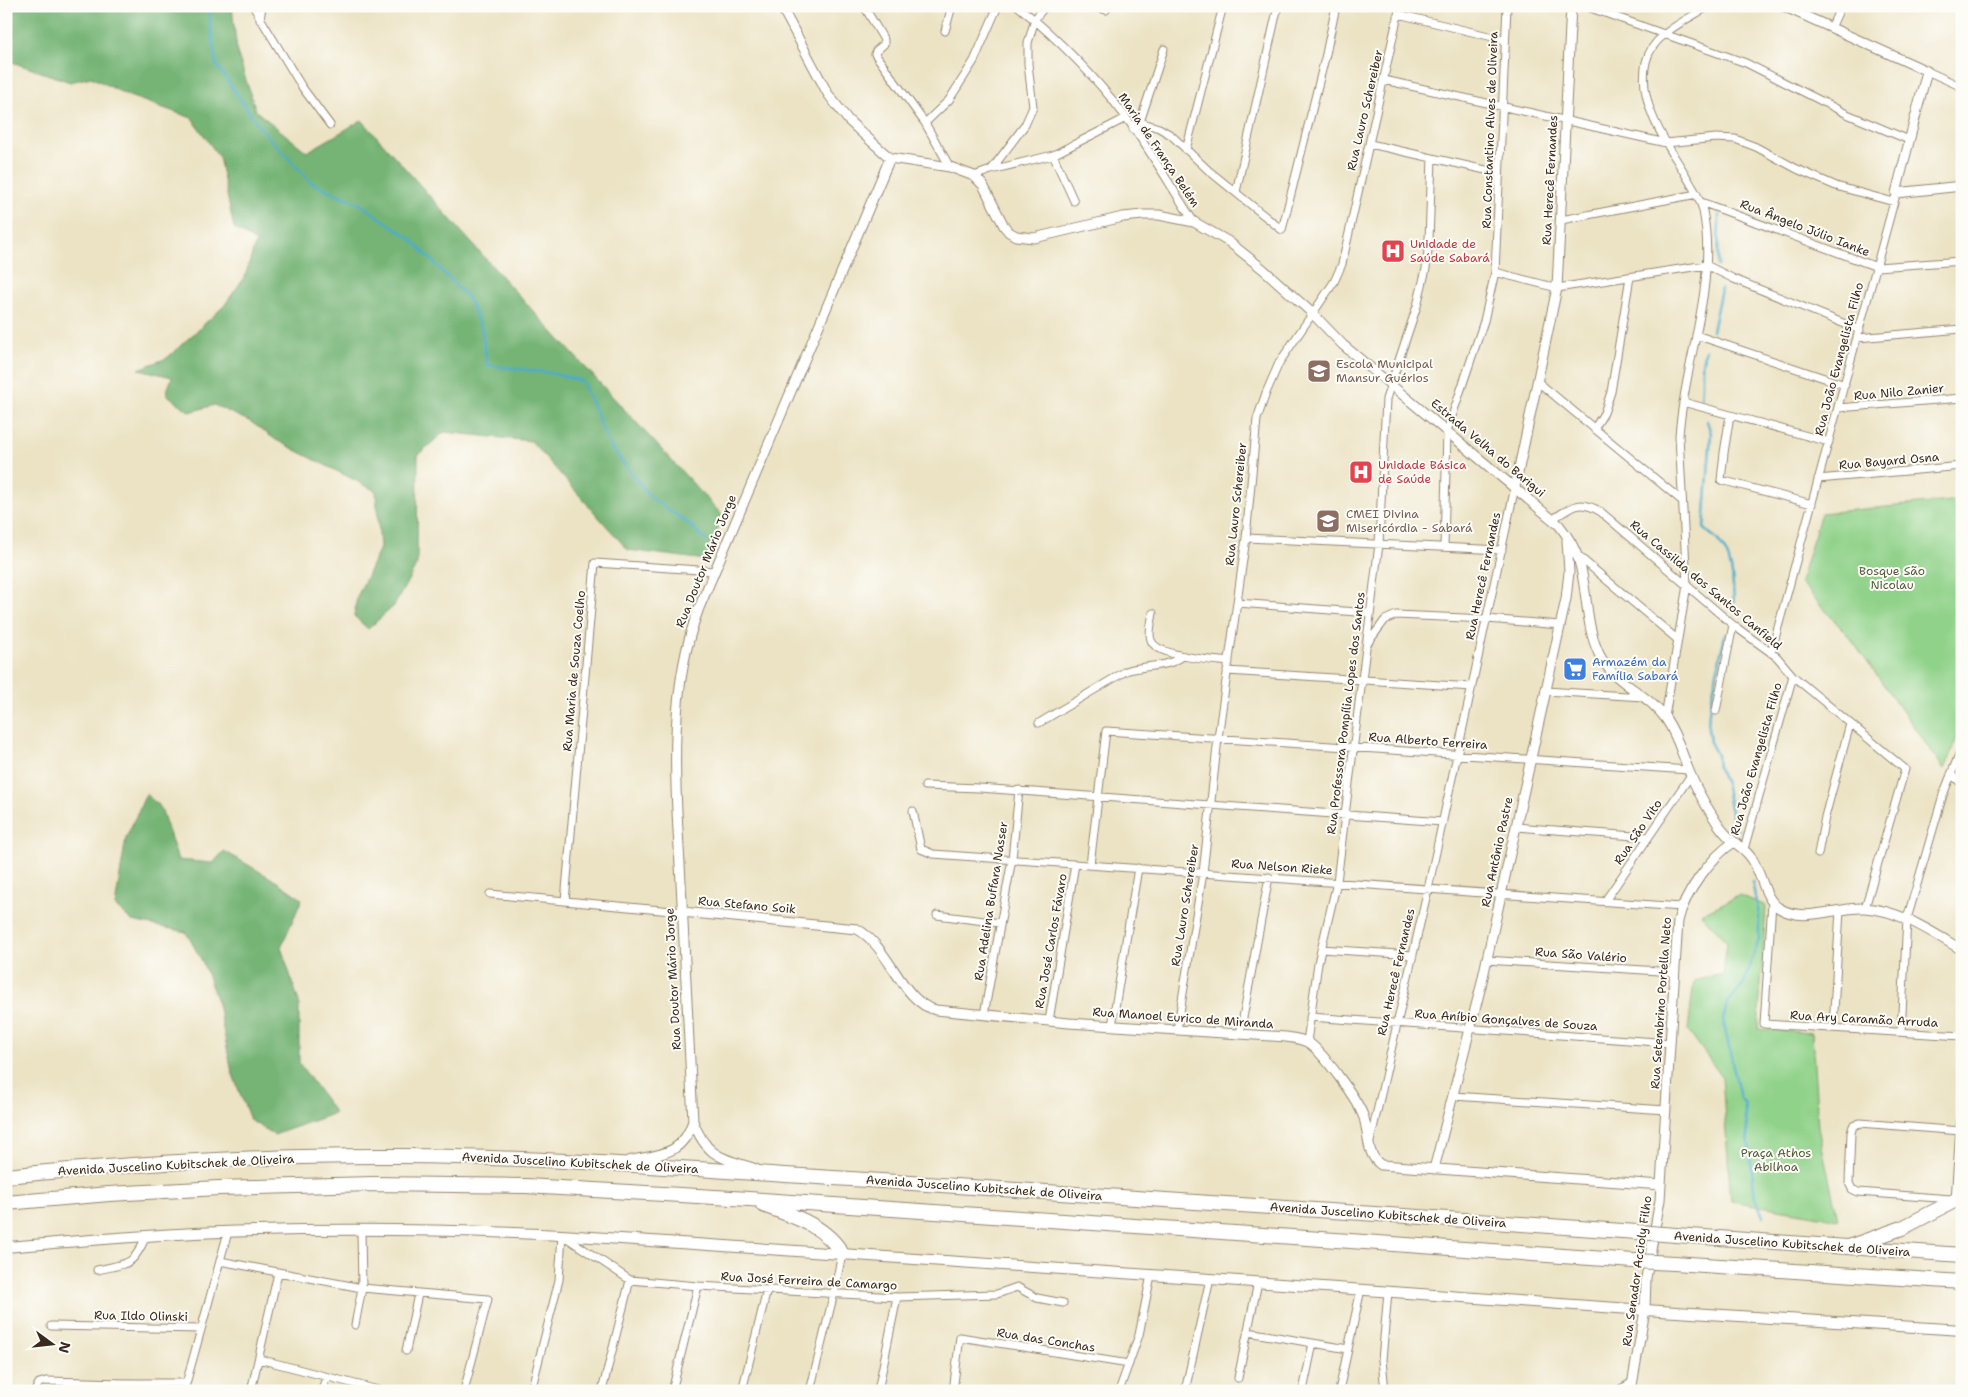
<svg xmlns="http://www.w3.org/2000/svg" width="1968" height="1397" viewBox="0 0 1968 1397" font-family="'Shantell Sans',sans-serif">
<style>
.green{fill:#90d289;stroke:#667e54}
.forest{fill:#74b475;stroke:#586f4a}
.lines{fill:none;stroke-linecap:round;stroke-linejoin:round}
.stream{stroke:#4caccb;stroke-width:2.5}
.minor-casing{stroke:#948671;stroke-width:9}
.tertiary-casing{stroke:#948671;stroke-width:11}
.secondary-casing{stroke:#948671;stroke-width:12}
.motorway-casing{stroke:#948671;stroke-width:16}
.minor{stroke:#fff;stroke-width:7}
.tertiary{stroke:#fff;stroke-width:9}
.secondary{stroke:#fff;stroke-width:10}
.motorway{stroke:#fff;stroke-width:14}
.motorway-bridge-casing{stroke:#948671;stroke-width:16;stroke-linecap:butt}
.motorway-bridge{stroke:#fff;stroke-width:14}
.labels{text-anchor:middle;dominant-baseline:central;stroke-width:4;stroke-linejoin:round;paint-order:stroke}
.street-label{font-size:12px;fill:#3b2a1e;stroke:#fdfcf7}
.health-label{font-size:12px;fill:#be3a42;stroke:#fdfcf7;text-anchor:start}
.education-label{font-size:12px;fill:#785e54;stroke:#fdfcf7;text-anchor:start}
.park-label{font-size:12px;fill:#545c3e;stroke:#fdfcf7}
.shop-label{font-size:12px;fill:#366cbe;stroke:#fdfcf7;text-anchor:start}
</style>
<rect width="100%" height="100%" fill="#fdfcf7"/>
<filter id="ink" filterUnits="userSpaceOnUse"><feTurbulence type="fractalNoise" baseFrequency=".02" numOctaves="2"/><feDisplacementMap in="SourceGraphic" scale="10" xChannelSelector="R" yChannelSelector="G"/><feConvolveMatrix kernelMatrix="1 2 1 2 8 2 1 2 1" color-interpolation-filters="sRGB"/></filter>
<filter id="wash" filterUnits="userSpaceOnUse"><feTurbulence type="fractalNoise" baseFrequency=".0096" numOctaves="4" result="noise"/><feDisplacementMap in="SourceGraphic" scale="20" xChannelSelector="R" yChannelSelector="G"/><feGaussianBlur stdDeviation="1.12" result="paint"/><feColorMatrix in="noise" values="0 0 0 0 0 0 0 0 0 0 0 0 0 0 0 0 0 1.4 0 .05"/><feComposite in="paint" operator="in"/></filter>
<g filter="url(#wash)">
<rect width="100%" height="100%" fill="#ece3c4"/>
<!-- green -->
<path class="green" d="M1962,500V726L1944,769L1850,638L1800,582L1821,513Z
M1740,895L1766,906L1758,1029L1812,1033L1818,1128L1838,1219L1731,1201L1722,1077L1688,1030L1694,981L1723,974L1727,942L1701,914Z"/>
<!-- forest -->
<path class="forest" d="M6,6H232L237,52L256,111L307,152L362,120L510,286L723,516L706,560L628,550L531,441L444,432L418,455L417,564L394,606L368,629L354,616L357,597L380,548L376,491L276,440L251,422L214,405L190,412L166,394L172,377L139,369L167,358L224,306L245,276L256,242L234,228L219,157L192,118L129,96L91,77L70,82L6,60Z
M146,794L161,808L178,860L213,863L224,851L276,881L302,899L281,947L299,1002V1063L335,1113L274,1135L250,1120L232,1072L218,1004L203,963L186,932L132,921L115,906L126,838Z"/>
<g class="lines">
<!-- stream -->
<path class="stream" d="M208,6L216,64L261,129L312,183L360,204L410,238L468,298L482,330L487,365L550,373L582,381L610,446L650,497L688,523L706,541
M1718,266L1719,215
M1712,331L1721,289
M1701,399C1704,382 1699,363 1706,350
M1707,421L1711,434L1704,528C1709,534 1715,536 1719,542C1734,559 1733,586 1734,608
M1725,634L1709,711L1708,728L1710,742L1717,755L1718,768L1725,783L1733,822L1738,830
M1752,882L1759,914V939L1744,983L1727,1004L1723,1020L1740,1098L1744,1102L1755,1198L1763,1216"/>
</g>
</g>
<g filter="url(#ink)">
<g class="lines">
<!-- minor casing -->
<g class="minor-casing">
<path id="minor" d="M253,6L302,87L330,125
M864,6L884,40V44L876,51L875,54L925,123L950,167
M1018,6C1058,39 1094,75 1125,116C1150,150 1171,187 1194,222
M1093,6L1106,10
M1585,6L1746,63L1847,114L1909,140
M1398,14L1505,40
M260,20L262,6
M1831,28L1841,6
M945,31L952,6
M1927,71L1962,87
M1384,80L1666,143L1716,138L1735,139L1756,147L1797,169L1836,186L1894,202
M1140,122L1164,49
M925,123L949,100L974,61L998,6
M1133,129L1140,122L1159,128L1171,135L1208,170L1282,230L1326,54L1336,6
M1370,144L1499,173
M1186,150L1223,6
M1053,155L1074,201
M991,170L1025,125L1033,107L1028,64V43L1035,19L1045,6
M974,176L991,170L1053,155L1126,118
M1236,192L1278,6
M1701,202L1877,267L1962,261
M1561,220L1697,194
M1495,272L1557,288L1706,265L1734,279L1860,330
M1696,335L1845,385
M1857,338L1962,329
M1538,382L1681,500
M1683,402L1829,442
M1838,408L1962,398
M1730,415L1724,453L1721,480L1812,504
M1594,429L1604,413L1611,392L1630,277
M1818,479L1962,466
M1553,519C1573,506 1579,499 1601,512L1733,625L1777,657L1793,676L1905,769L1865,908
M1246,538L1502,550
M1444,547L1447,431L1484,321L1495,272L1507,6
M1577,555L1678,640
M1237,603L1370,613
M1153,613C1152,621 1148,632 1151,640C1156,657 1213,660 1229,662
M1367,644L1385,620L1396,615L1487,619L1560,625
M1771,653L1895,198
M1227,671L1472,687
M1545,691L1643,697
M1716,711L1733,625
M1665,717L1687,585L1679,436C1684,361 1718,287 1703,211C1700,197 1692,186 1685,174C1665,141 1637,102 1646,62C1652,34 1687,20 1709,6
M1039,723L1126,671C1146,664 1166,669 1183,656
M1951,774L1962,784
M925,786L979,788L1443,822
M913,811L921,849L933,854L1682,907
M1516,827L1648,837
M1744,849L1793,676
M1818,854L1825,817L1850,724
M1090,865L1106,731L1689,770
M490,894L682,912
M565,901L595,563L714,571
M1605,901L1691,775
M1772,902L1764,1024L1962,1036
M937,915L1000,923
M1321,949L1413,955
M1486,960L1675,972
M984,1015L1012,859L1019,790
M1310,1017L1670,1043
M1049,1021L1075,864
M1112,1026L1138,868
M1833,1028L1840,910
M1177,1030L1203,873L1218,738L1246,538L1257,419L1266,393L1279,363L1334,282L1342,264L1400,6
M1901,1032L1907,919L1943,795L1962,747
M1240,1034L1269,877
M1307,1042L1318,963L1337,882L1345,815L1379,544L1386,399L1417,306L1426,269L1429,240L1432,158
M1453,1096L1666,1110
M1370,1142L1428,889L1515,487
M1951,1199L1858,1192L1852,1189L1849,1183L1851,1133L1853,1126L1860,1123L1961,1131
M564,1236L630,1280L698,1286L897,1297L997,1294L1017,1287L1037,1298L1063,1303
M220,1261L362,1288L488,1299L464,1391
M97,1270C128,1263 133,1267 146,1236
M355,1325L362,1288L361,1230
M51,1326L201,1329
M1248,1332L1348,1349
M406,1351L418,1294
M259,1359L382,1391
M1238,1378L1258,1282
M35,1391L39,1383L46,1381L125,1383H186
M184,1391L228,1232
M251,1391L278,1273
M322,1391L326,1377
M531,1391L559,1280L562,1235
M602,1391L630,1280
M672,1391L698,1286
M742,1391L767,1290
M810,1391L834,1293L842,1254
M878,1391L897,1297
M953,1391L960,1337L1129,1364
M1119,1391L1139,1335L1151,1275
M1185,1391L1210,1279
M1275,1391V1390
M1303,1391L1313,1343
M1339,1391L1361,1289
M1385,1391L1382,1360L1388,1292
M1617,1391L1633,1382"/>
</g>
<!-- tertiary casing -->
<g class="tertiary-casing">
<path id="tertiary" d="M781,6L828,94L848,120L862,133L890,158L950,167L974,176L983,185L1004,226L1009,232L1016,236L1034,238L1123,217L1143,215H1159L1194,222L1229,242L1263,269L1312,313L1343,345L1559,525C1567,535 1575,548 1579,561C1588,591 1585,625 1599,654C1614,684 1648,693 1666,719C1677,735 1682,754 1689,771C1695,786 1703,801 1712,815C1718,825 1724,834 1733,841C1740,847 1747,851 1752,859C1762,874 1764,899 1779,908C1804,924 1839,906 1865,908C1900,910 1933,933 1962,950
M1783,6L1927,71L1896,193L1962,186
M1515,487L1557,288L1571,6
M682,912L857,929C890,947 902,1003 936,1010L1069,1023L1286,1037C1294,1038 1302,1039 1309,1043C1324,1054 1358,1100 1364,1118C1369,1134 1366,1155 1381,1165L1661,1185
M628,1161C660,1154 682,1156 693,1121
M756,1169C722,1158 707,1158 693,1121C689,1042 685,962 681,882C676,790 666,696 699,608L890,158
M1434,1169L1481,986L1566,599L1569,572L1567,540
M1956,1200L1962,1114
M1631,1391L1645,1310L1646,1278L1660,1200L1678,921C1684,894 1711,857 1734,842"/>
</g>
<!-- secondary casing -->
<g class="secondary-casing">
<path id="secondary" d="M6,1247C69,1242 132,1236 195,1233C317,1228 439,1229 562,1235L1210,1279L1645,1310L1962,1330"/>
</g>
<!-- motorway casing -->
<g class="motorway-casing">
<path id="motorway" d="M6,1176C137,1163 269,1155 400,1156C550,1157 700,1170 851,1179C1113,1195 1375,1214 1637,1232
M6,1203L109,1194L219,1188L372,1184L526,1186L749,1199L1634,1261
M763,1205C791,1215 827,1226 842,1254
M1676,1235L1962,1255
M1851,1246L1902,1228L1956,1200
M1674,1263L1962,1282"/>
</g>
<!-- minor -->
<use href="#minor" class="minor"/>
<!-- tertiary -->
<use href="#tertiary" class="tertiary"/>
<!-- secondary -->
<use href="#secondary" class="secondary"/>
<!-- motorway -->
<use href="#motorway" class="motorway"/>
<!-- motorway-bridge casing -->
<g class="motorway-bridge-casing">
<path id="motorway-bridge" d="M1637,1232L1676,1235
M1634,1261L1674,1263"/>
</g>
<!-- motorway-bridge -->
<use href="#motorway-bridge" class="motorway-bridge"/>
</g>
</g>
<!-- icons -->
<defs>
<g id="hospital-square" transform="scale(1.25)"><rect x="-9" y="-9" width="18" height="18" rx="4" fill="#e0444e" stroke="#fdfcf7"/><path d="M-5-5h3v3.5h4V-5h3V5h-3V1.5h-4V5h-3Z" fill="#fff"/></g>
<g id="school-square" transform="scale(1.25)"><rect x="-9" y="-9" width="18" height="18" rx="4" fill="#8d6e63" stroke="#fdfcf7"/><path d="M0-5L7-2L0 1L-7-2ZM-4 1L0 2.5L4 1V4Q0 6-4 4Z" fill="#fff"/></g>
<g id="supermarket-square" transform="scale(1.25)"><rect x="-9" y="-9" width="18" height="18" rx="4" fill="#3f7fe0" stroke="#fdfcf7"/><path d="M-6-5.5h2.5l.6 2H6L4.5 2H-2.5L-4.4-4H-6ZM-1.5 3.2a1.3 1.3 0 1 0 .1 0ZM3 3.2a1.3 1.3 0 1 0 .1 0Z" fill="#fff"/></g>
</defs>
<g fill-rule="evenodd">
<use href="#hospital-square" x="1393" y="251"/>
<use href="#school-square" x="1319" y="371"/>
<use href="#hospital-square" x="1361" y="472"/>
<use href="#school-square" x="1328" y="521"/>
<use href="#supermarket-square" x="1575" y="669"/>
</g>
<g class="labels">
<!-- street labels -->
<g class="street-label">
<text transform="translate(1365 110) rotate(-77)">Rua Lauro Schereiber</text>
<text transform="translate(1490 130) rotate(-88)">Rua Constantino Alves de Oliveira</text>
<text transform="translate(1159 150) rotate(56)">Maria de França Belém</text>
<text transform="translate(1550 180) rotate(-87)">Rua Herecê Fernandes</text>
<text transform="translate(1805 228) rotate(21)">Rua Ângelo Júlio Ianke</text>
<text transform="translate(1839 359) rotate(-75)">Rua João Evangelista Filho</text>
<text transform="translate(1899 392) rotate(-5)">Rua Nilo Zanier</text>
<text transform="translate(1488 448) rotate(40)">Estrada Velha do Barigui</text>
<text transform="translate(1889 461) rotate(-5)">Rua Bayard Osna</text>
<text transform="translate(1236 504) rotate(-84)">Rua Lauro Schereiber</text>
<text transform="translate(706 561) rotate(-68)">Rua Doutor Mário Jorge</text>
<text transform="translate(1483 576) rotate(-78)">Rua Herecê Fernandes</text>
<text transform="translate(1706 585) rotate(40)">Rua Cassilda dos Santos Canfield</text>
<text transform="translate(574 671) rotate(-85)">Rua Maria de Souza Coelho</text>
<text transform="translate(1346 713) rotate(-83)">Rua Professora Pompília Lopes dos Santos</text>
<text transform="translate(1428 741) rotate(4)">Rua Alberto Ferreira</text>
<text transform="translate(1756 759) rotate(-74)">Rua João Evangelista Filho</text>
<text transform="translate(1638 832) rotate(-56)">Rua São Vito</text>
<text transform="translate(1497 852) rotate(-78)">Rua Antônio Pastre</text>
<text transform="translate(1282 867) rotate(4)">Rua Nelson Rieke</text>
<text transform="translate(991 901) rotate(-81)">Rua Adelina Buffara Nasser</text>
<text transform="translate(747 905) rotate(5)">Rua Stefano Soik</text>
<text transform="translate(1185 905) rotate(-81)">Rua Lauro Schereiber</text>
<text transform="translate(1051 941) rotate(-80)">Rua José Carlos Fávaro</text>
<text transform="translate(1581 955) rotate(4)">Rua São Valério</text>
<text transform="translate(1396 972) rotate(-77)">Rua Herecê Fernandes</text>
<text transform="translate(673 979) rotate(-93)">Rua Doutor Mário Jorge</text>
<text transform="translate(1661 1003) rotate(-86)">Rua Setembrino Portella Neto</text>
<text transform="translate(1183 1018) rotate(4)">Rua Manoel Eurico de Miranda</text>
<text transform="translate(1864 1019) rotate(3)">Rua Ary Caramão Arruda</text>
<text transform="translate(1506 1020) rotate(4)">Rua Aníbio Gonçalves de Souza</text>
<text transform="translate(580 1163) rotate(3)">Avenida Juscelino Kubitschek de Oliveira</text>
<text transform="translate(176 1165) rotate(-3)">Avenida Juscelino Kubitschek de Oliveira</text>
<text transform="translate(984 1188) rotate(4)">Avenida Juscelino Kubitschek de Oliveira</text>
<text transform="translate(1388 1215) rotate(4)">Avenida Juscelino Kubitschek de Oliveira</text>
<text transform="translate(1792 1244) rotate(4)">Avenida Juscelino Kubitschek de Oliveira</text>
<text transform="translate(1637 1271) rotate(-82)">Rua Senador Accioly Filho</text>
<text transform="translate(809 1281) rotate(3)">Rua José Ferreira de Camargo</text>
<text transform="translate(141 1316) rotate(1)">Rua Ildo Olinski</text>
<text transform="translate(1046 1340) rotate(9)">Rua das Conchas</text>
</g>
<!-- health labels -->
<g class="health-label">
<text x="1410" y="244">Unidade de<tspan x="1410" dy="14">Saúde Sabará</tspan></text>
<text x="1378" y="465">Unidade Básica<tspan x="1378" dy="14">de Saúde</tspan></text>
</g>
<!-- education labels -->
<g class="education-label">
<text x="1336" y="364">Escola Municipal<tspan x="1336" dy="14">Mansur Guérios</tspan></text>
<text x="1346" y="514">CMEI Divina<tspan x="1346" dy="14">Misericórdia - Sabará</tspan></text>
</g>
<!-- park labels -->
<g class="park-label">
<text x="1892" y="571">Bosque São<tspan x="1892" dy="14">Nicolau</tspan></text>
<text x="1776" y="1153">Praça Athos<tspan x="1776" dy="14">Abilhoa</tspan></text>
</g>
<!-- shop labels -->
<g class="shop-label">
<text x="1592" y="662">Armazém da<tspan x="1592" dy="14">Família Sabará</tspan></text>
</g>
</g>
<!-- margin -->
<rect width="1968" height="1397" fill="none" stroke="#fdfcf7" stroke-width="25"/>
<!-- north arrow -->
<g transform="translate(52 1344) rotate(105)" stroke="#fdfcf7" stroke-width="4" paint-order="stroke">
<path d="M0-4L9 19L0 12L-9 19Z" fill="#3b2a1e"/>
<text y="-8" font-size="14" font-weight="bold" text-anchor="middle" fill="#3b2a1e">N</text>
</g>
</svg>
